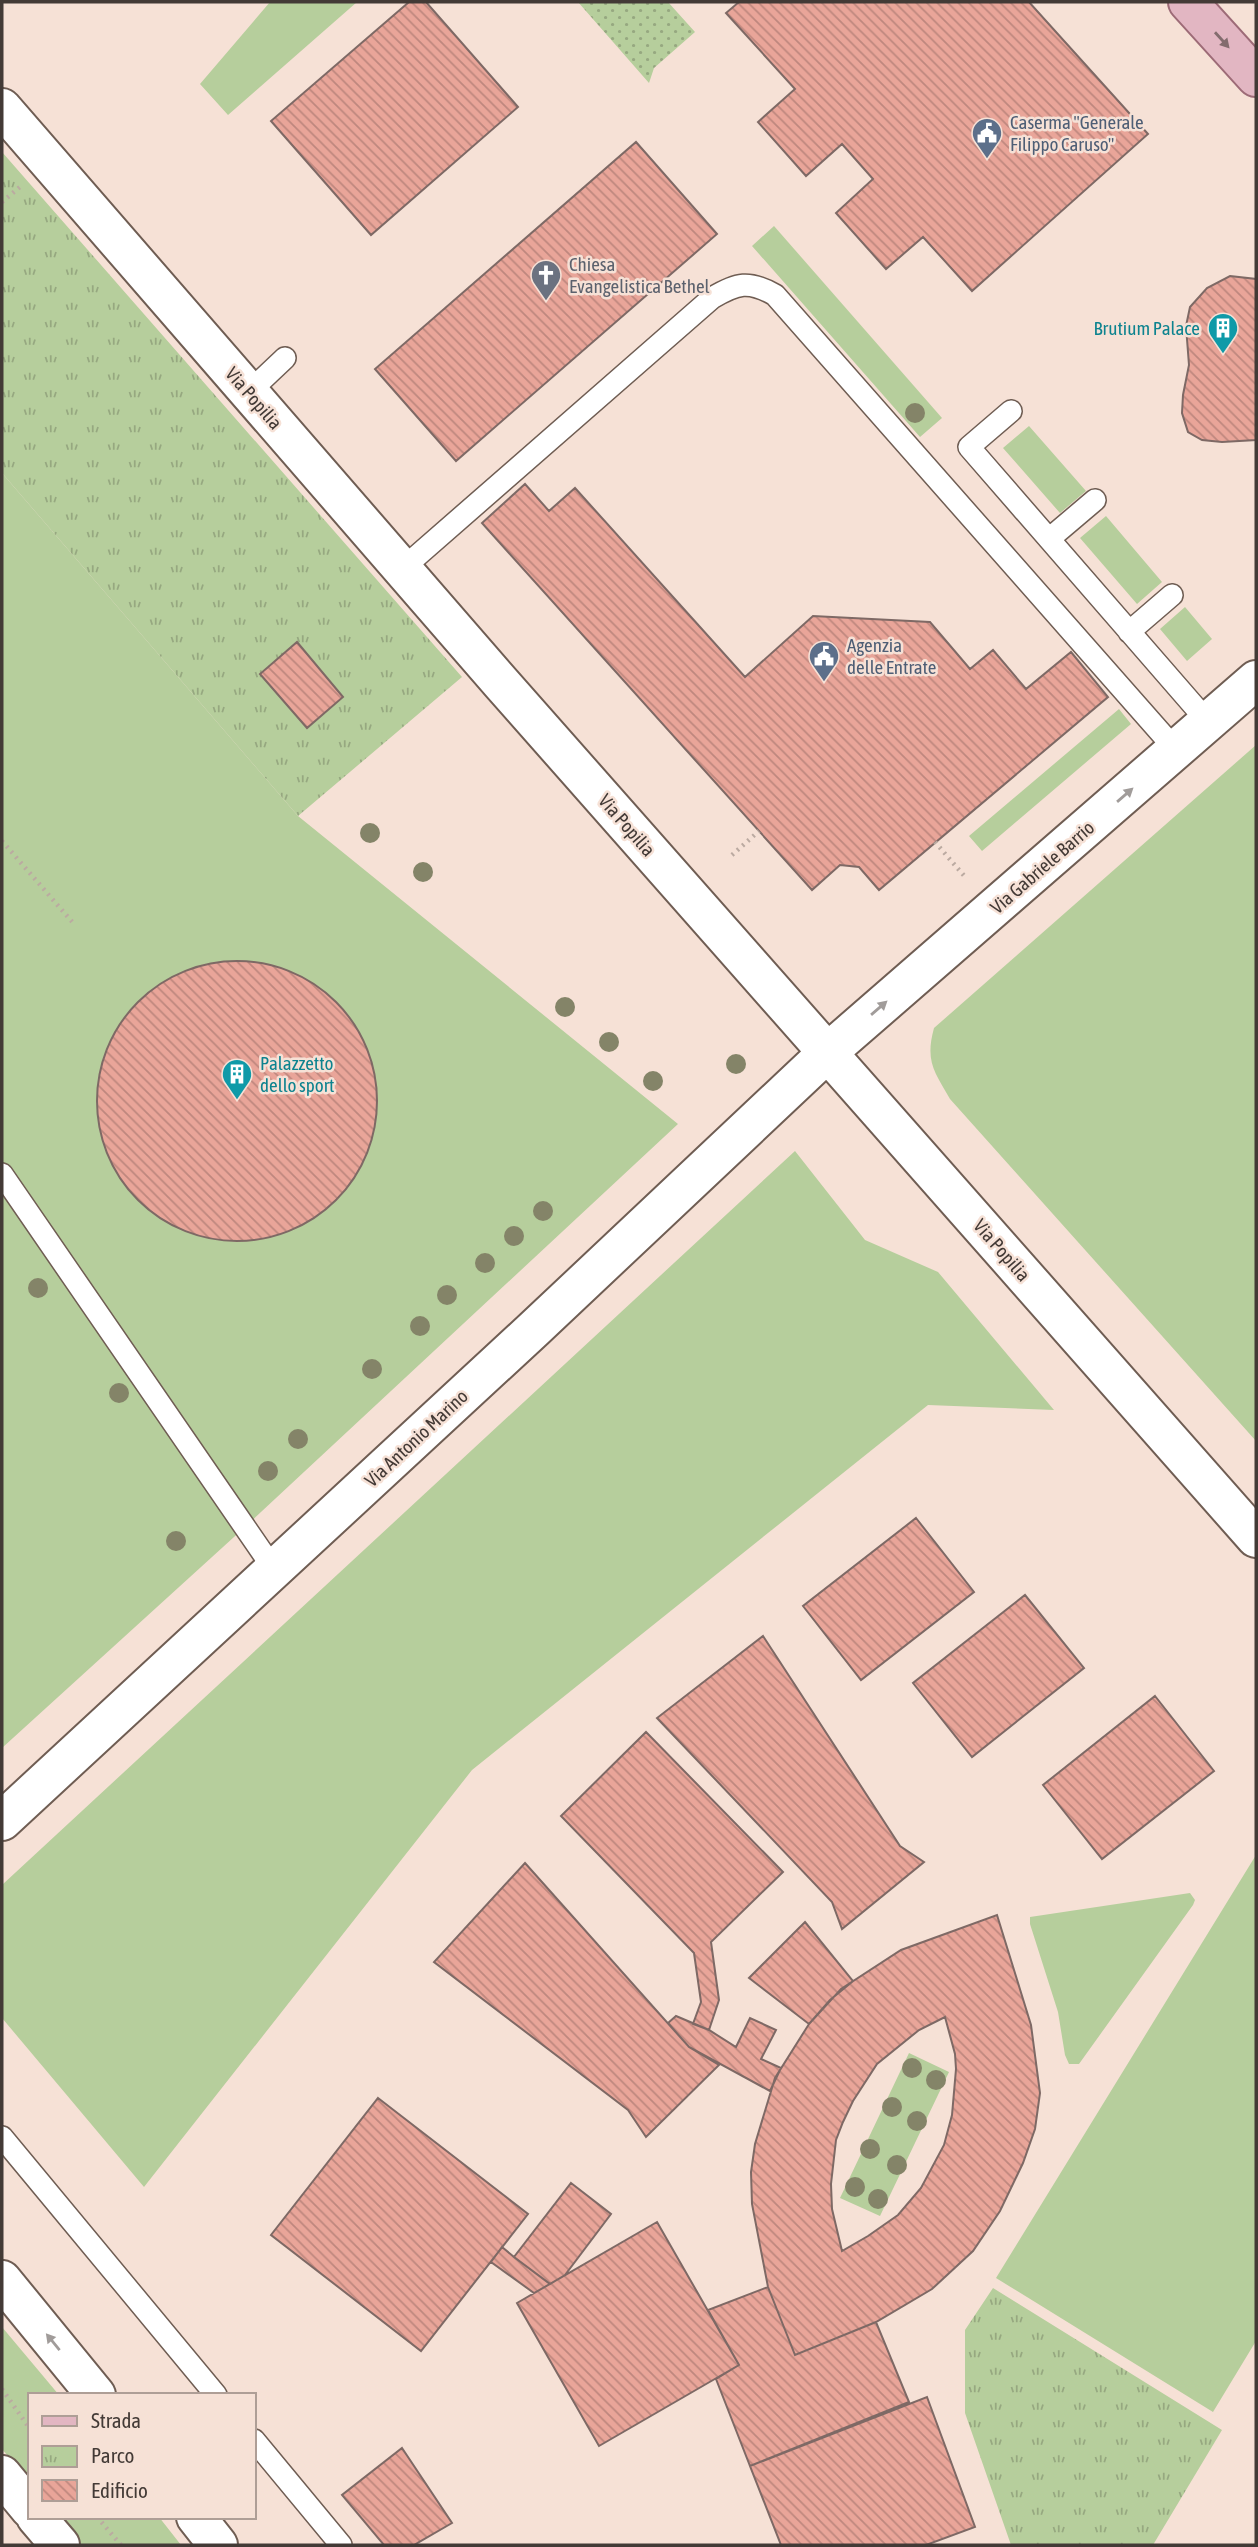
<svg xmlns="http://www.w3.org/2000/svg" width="1258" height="2547" viewBox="0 0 1258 2547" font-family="'Asap Condensed',sans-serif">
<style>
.grass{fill:#b6ce9c}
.park{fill:url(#park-tufts)}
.garden{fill:url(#garden-dots)}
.building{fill:url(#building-back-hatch);stroke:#7e6965;stroke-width:2;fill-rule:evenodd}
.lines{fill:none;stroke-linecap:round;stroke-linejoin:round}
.lane-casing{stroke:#6f5d53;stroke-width:24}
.street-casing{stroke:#6f5d53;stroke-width:42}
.secondary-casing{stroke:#6f5d53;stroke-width:42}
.primary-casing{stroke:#9d6b77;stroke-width:42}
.path{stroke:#bbaaa1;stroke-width:4.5;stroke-dasharray:2 5;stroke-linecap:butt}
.lane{stroke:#fff;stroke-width:21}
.street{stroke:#fff;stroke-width:38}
.secondary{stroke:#fff;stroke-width:38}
.primary{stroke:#e2b6c2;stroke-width:38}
.tree{fill:#848468}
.oneway{fill:#836c6e}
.oneway2{fill:#a19c9a}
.labels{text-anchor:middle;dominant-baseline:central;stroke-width:5;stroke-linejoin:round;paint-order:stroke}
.service-label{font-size:19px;fill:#4e5e75;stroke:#f6e1d6;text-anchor:start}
.worship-label{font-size:19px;fill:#5b616d;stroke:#f6e1d6;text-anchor:start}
.culture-label{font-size:19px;fill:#0d838f;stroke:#f6e1d6;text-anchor:end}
.street-label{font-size:19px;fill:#433a36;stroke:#f6e1d6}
</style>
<defs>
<pattern id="park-tufts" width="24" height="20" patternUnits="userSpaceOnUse" patternTransform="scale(1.75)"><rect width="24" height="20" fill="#b6ce9c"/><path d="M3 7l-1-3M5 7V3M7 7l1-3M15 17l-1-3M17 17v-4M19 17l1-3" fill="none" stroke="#96a880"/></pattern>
<pattern id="garden-dots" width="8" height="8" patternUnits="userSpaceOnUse" patternTransform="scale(1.75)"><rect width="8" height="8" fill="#b6ce9c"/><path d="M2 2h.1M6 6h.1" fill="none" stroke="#96a880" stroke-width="1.8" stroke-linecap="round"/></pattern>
<pattern id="building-back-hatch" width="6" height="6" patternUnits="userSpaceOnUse" patternTransform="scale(1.75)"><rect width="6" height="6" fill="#e9a599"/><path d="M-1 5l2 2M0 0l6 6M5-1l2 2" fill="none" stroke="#be877e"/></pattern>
</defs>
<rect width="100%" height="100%" fill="#f6e1d6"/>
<!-- grass -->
<path class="grass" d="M270,2H357L228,115L200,84Z
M774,226L942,418L920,437L752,246Z
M1029,426L1086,491L1060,513L1003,448Z
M2,473L298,816L678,1124L245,1527L2,1748Z
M1106,516L1162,582L1137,604L1080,538Z
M1185,607L1212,639L1187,661L1160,629Z
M1119,709L1131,724L982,851L969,836Z
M1256,745V1441L950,1099C934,1071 925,1061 934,1028Z
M795,1151L865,1240L938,1272L1054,1410L928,1405L472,1770L144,2187L2,2018V1885Z
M1256,1855V2341L1213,2412L996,2278Z
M1190,1893L1195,1900L1193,1905L1079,2064H1069L1065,2055L1058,2012L1030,1924V1917Z
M909,2053L949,2072L880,2216L840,2198Z
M2,2327L59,2395H30V2483L2,2449Z
M58,2517H159L181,2545H81Z"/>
<!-- park -->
<path class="park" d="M2,152L462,677L298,816L2,473Z
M993,2288L1222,2430L1153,2545H1011L965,2413V2330Z"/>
<!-- garden -->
<path class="garden" d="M578,2H668L695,32L654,68L649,83Z"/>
<!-- building -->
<path class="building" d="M409,2H426L518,107L371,235L271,121Z
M739,2H1029L1148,134L972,291L923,237L886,269L836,213L873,179L842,144L806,176L758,122L795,89L726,13Z
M636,142L717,234L456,461L375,369Z
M1230,276L1256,279V440L1222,442L1202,440L1188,432L1182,413L1183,395L1189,365L1186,326L1190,307L1207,288Z
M525,484L549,511L575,488L745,677L813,616L930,622L970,669L993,650L1026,689L1071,652L1108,697L879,890L859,867L840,865L812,890L482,523Z
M297,642L343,697L307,728L260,674Z
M97 1101a140 140 0 1 1 280 0a140 140 0 1 1-280 0Z
M916,1518L974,1592L861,1680L803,1606Z
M1025,1595L1084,1668L972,1757L913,1683Z
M763,1636L900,1846L924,1862L842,1929L832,1902L657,1718Z
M1155,1696L1214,1771L1102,1859L1043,1785Z
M646,1732L783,1872L711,1942L719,2000L709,2030L693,2024L701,2002L694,1953L561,1816Z
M525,1863L689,2047L719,2065L646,2137L628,2110L434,1962Z
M997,1915L1031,2025L1040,2093L1035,2129L1023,2163L1000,2211L973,2251L932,2289L876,2322L795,2355L768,2287L752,2204L751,2172L755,2144L775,2078L809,2024L841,1989L901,1950ZM945,2017L955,2054L956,2069L952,2115L944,2145L921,2188L898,2215L868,2236L842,2251L832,2209L831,2184L836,2140L843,2122L853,2101L877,2064L919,2030Z
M805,1922L853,1981L830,2000L809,2024L749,1978Z
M676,2016L709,2030L736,2047L750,2018L776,2030L761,2059L781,2068L770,2091L689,2047L668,2023Z
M378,2098L528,2214L421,2351L271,2235Z
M571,2183L611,2214L565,2275L550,2284L514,2257Z
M657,2222L739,2365L599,2446L517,2303Z
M502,2247L514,2257L550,2284L534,2293L491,2262Z
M768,2287L795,2355L876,2322L909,2402L750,2466L716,2379L739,2365L708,2310Z
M927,2397L975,2527L926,2545H781L750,2466Z
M402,2448L452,2523L414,2545H384L342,2495Z"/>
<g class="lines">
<!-- lane casing -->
<g class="lane-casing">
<path id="lane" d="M249,392L285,358
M1011,411L969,447L1208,722
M1049,539L1095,500
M402,569L712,298C737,283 749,280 775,295L1176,750
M1129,632L1172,595
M2,1174L273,1568
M2,2137L216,2395
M254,2440L341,2545"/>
</g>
<!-- street casing -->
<g class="street-casing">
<path id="street" d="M2,108L502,684L1256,1538
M2,1821L534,1329L827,1053L1256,680"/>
</g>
<!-- secondary casing -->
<g class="secondary-casing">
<path id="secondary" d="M2,2280L96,2395
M2,2475L30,2509
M36,2517L60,2545
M196,2517L218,2545"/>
</g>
<!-- primary casing -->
<g class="primary-casing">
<path id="primary" d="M1188,2L1256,77"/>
</g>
<!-- path -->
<path class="path" d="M2,202L21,186
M2,841L74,924
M935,842L966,878
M732,855L759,831
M2,2389L30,2429
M97,2517L121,2545"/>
<!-- lane -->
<use href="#lane" class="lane"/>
<!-- street -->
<use href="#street" class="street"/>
<!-- secondary -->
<use href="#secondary" class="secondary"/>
<!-- primary -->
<use href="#primary" class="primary"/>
</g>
<!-- trees -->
<g class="tree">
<circle cx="915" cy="413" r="10"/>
<circle cx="370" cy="833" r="10"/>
<circle cx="423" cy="872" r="10"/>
<circle cx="565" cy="1007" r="10"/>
<circle cx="609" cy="1042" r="10"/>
<circle cx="736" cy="1064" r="10"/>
<circle cx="653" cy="1081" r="10"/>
<circle cx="543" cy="1211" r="10"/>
<circle cx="514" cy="1236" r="10"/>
<circle cx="485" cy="1263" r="10"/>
<circle cx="38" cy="1288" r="10"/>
<circle cx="447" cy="1295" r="10"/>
<circle cx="420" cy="1326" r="10"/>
<circle cx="372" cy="1369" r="10"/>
<circle cx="119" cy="1393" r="10"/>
<circle cx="298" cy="1439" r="10"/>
<circle cx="268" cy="1471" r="10"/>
<circle cx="176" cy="1541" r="10"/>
<circle cx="912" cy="2068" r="10"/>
<circle cx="936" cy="2080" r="10"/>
<circle cx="892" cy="2107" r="10"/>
<circle cx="917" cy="2121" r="10"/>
<circle cx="870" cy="2149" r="10"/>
<circle cx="897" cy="2165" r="10"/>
<circle cx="855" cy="2187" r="10"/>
<circle cx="878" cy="2199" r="10"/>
</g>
<!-- one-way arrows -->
<defs><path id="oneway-solid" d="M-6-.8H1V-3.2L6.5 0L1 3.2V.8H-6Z" transform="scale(1.75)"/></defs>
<use class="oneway" href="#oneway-solid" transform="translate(1222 40) rotate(48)"/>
<g class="oneway2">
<use href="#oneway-solid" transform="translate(1125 795) rotate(-41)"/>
<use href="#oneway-solid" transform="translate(879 1008) rotate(-41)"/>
<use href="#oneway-solid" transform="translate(53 2342) rotate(-129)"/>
</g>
<!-- icons -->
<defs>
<g id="civic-pin" transform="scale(1.575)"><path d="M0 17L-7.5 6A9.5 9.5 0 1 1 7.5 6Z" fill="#5c6f8a" stroke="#f6e1d6"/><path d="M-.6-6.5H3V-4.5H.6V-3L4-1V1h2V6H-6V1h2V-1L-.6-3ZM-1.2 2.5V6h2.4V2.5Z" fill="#fff"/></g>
<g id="church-pin" transform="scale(1.575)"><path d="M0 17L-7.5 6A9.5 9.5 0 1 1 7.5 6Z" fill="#6b7280" stroke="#f6e1d6"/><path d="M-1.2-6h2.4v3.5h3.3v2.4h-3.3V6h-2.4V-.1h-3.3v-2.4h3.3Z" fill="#fff"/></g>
<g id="building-pin" transform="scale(1.575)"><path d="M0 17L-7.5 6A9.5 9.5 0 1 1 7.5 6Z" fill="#0f9aa8" stroke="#f6e1d6"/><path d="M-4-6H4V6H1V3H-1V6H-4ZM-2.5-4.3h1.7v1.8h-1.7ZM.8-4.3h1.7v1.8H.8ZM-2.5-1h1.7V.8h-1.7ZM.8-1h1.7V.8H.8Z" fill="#fff"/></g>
</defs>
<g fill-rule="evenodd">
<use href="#civic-pin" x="987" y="133"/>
<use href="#church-pin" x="546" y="275"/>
<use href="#building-pin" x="1223" y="328"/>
<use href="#civic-pin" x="824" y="656"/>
<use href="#building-pin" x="237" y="1074"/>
</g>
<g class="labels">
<!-- service labels -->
<g class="service-label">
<text x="1010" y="122">Caserma "Generale<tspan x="1010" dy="22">Filippo Caruso"</tspan></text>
<text x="847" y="645">Agenzia<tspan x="847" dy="22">delle Entrate</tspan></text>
</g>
<!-- worship labels -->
<g class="worship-label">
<text x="569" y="264">Chiesa<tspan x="569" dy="22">Evangelistica Bethel</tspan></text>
</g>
<!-- culture labels -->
<g class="culture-label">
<text x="1200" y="328">Brutium Palace</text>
<text x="260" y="1063" text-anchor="start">Palazzetto<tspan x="260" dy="22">dello sport</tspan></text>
</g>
<!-- street labels -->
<g class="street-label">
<text transform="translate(254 398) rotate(49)">Via Popilia</text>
<text transform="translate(627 825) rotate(49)">Via Popilia</text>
<text transform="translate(1042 867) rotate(-41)">Via Gabriele Barrio</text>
<text transform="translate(1002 1250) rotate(49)">Via Popilia</text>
<text transform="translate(416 1438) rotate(-43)">Via Antonio Marino</text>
</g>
</g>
<!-- border -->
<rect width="1258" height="2547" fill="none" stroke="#433a36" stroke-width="7"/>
<!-- legend -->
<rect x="28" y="2393" width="228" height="126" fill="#f6e1d6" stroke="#ae9e96" stroke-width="2"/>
<rect x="42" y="2416" width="35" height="10" fill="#e2b6c2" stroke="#ae9e96" stroke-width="2"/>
<text x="91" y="2428" font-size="21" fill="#433a36">Strada</text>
<rect x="42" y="2446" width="35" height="21" fill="url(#park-tufts)" stroke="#ae9e96" stroke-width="2"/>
<text x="91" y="2463" font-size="21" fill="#433a36">Parco</text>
<rect x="42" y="2480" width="35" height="21" fill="url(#building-back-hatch)" stroke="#ae9e96" stroke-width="2"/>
<text x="91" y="2498" font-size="21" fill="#433a36">Edificio</text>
</svg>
